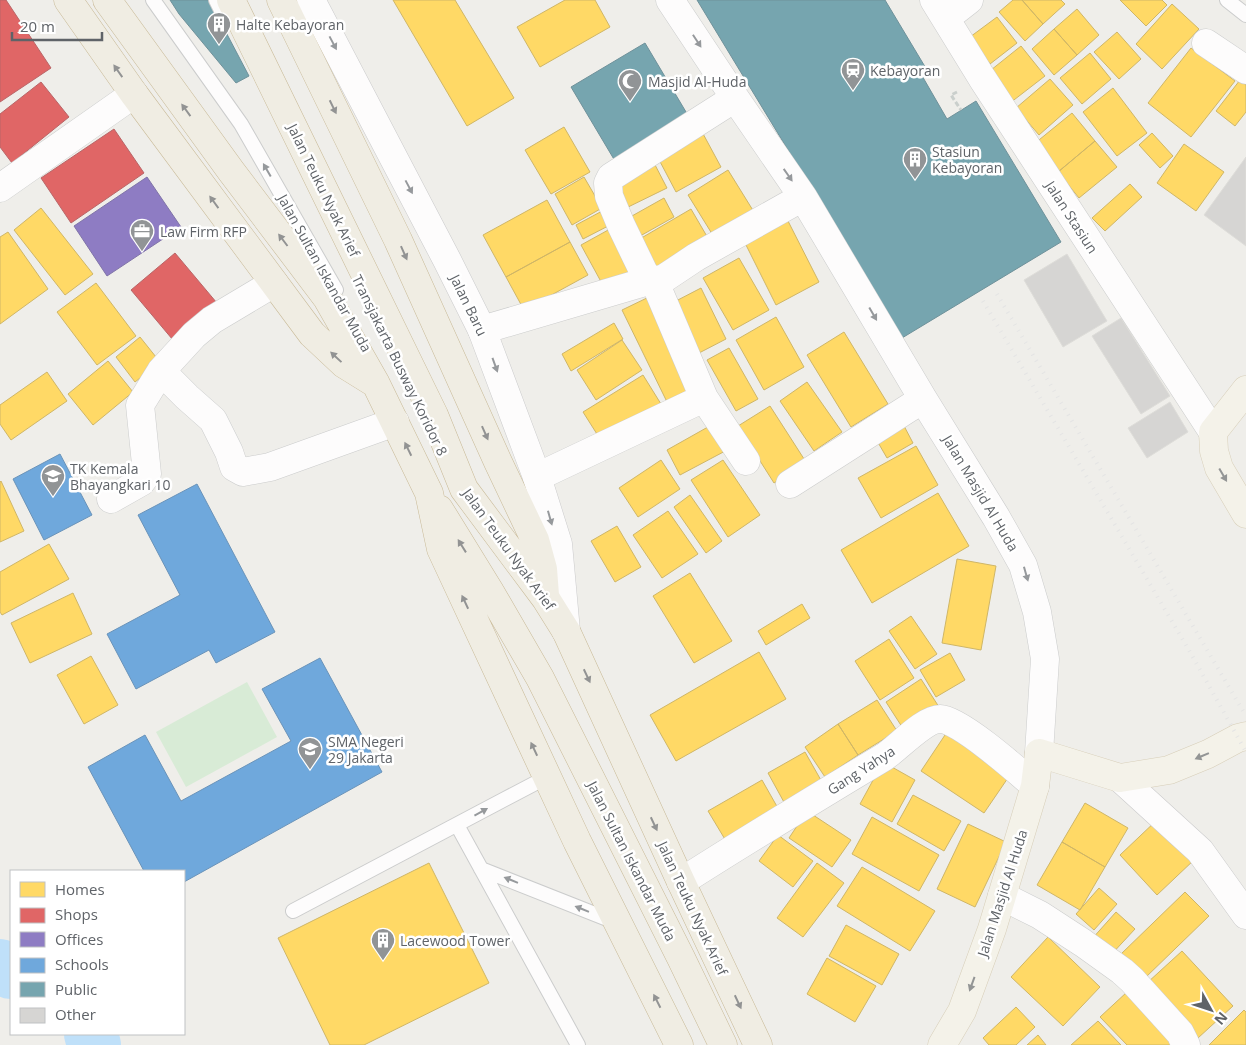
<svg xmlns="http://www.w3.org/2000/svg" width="1246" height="1045" viewBox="0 0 1246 1045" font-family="'Open Sans',sans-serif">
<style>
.green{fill:#d8ebd6}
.homes{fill:#ffd966;stroke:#cfb667}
.shops{fill:#e06666;stroke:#b96567}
.offices{fill:#8e7cc3;stroke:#8074a8}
.schools{fill:#6fa8dc;stroke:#6a93b9}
.public{fill:#76a5af;stroke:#6f919a}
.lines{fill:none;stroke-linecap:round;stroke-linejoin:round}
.river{stroke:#bfe0f9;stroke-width:54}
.building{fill:#d6d5d3;stroke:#deddd9}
.lane-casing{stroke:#cbcccc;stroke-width:16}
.street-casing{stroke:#cbcccc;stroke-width:29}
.secondary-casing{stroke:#cacacb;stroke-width:29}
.primary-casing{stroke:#d7ceb8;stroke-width:29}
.highway-casing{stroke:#c8b996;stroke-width:29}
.path{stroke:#cacfcc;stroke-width:3;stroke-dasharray:5 2.5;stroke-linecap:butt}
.lane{stroke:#fdfcfc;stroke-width:14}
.street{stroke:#fdfcfc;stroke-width:28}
.secondary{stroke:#fdfcfc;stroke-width:28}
.primary{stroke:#f4f2e9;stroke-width:28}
.highway{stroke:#f0ede3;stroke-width:28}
.rail{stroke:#e4e4e4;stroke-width:4;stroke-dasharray:1 6;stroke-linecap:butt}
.oneway{fill:#96999c}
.oneway2{fill:#929393}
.oneway3{fill:#939595}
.labels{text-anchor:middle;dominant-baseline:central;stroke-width:5;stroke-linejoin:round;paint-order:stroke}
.poi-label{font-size:14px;fill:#5f6368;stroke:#fff;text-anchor:start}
.street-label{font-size:14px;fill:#5f6368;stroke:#fff}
</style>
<rect width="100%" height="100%" fill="#efeeea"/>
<!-- green -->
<path class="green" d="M247,682L277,737L186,787L156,732Z"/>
<!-- homes -->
<path class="homes" d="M393,0H455L514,98L467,126Z
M565,0H595L610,27L540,67L517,27Z
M1013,0H1022L1043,24L1025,41L999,12Z
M1022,0H1061L1065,4L1043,24Z
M1120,0H1162L1167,5L1146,26Z
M1172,4L1199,29L1162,69L1136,44Z
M1077,9L1099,35L1077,55L1054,29Z
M997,17L1017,43L990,64L970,37Z
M1054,29L1077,55L1054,75L1032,49Z
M1117,32L1141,59L1119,79L1094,52Z
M1021,46L1045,76L1010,103L986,74Z
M1191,48L1235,81L1191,137L1148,103Z
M1090,53L1111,79L1082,104L1060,78Z
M1050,79L1073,105L1039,135L1016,108Z
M1240,80L1246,85V112L1235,126L1216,111Z
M1113,88L1147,133L1117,156L1083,112Z
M1072,113L1095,141L1058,172L1034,144Z
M564,127L590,172L551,194L525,150Z
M701,130L721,167L676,192L656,154Z
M1152,133L1173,156L1160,168L1139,145Z
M1095,141L1117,167L1079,198L1058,172Z
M1184,144L1224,172L1196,211L1157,183Z
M653,161L667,188L622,210L609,183Z
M728,170L754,212L714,237L688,195Z
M584,177L602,208L572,225L555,194Z
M1130,184L1142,197L1105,231L1092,218Z
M664,198L674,217L633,240L623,221Z
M547,200L570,242L506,277L483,235Z
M41,208L93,274L65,295L14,230Z
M691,209L712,245L659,277L638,240Z
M604,210L612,224L583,239L576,225Z
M788,221L819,282L776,305L745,243Z
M610,229L633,274L605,289L581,245Z
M8,232L48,289L0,324V237Z
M570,242L588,275L524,310L506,277Z
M739,258L769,310L733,330L703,278Z
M96,283L136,336L97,365L57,312Z
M701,288L726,339L699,353L674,302Z
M651,296L697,391L668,404L622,310Z
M776,317L804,367L764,390L736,340Z
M614,323L623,339L571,371L562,354Z
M844,332L888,404L851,427L807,355Z
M140,337L160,362L135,382L116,357Z
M622,340L642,370L596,400L577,370Z
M729,348L758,399L736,411L707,360Z
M108,361L133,392L93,425L68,394Z
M47,372L67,401L11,440L0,424V405Z
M643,375L661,404L602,442L583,412Z
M807,382L842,432L814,451L780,401Z
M770,406L806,462L774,483L738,426Z
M715,423L729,449L680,475L667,450Z
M903,424L913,443L887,458L876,439Z
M916,446L938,485L881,518L858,478Z
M661,460L680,489L638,517L619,488Z
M723,460L760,515L728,537L691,480Z
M1,481L24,531L0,542V482Z
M938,493L969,546L872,603L841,550Z
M690,495L722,541L706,553L674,507Z
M668,511L698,554L662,578L633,535Z
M617,526L641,567L615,582L591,541Z
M49,544L69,579L2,615L0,612V572Z
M957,559L996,566L981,650L942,643Z
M690,573L732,641L694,663L653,596Z
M73,593L92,634L30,663L11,623Z
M802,604L810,618L766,645L758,631Z
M911,616L937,654L915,669L889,631Z
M889,639L914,678L880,700L855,661Z
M759,652L786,699L676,761L650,715Z
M950,653L965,680L936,697L920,670Z
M91,656L118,705L84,724L57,675Z
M921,679L939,707L904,730L886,702Z
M877,700L897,731L858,755L838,724Z
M838,724L858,755L825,777L805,747Z
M949,729L1012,772L984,813L921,771Z
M805,752L822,782L785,804L768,773Z
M883,762L915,780L892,822L860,804Z
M762,780L779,810L726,841L708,811Z
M913,795L961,821L944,851L897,824Z
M1085,803L1128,828L1105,867L1062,842Z
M807,811L851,840L832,867L789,838Z
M872,817L939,855L919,891L852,854Z
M1158,819L1195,859L1157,895L1120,855Z
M968,824L1006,842L975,907L937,889Z
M778,835L813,861L793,887L759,861Z
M1062,842L1105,867L1080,910L1037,885Z
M429,863L489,983L364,1045H330L278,938Z
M817,863L844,883L803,937L777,918Z
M862,867L935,911L910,951L837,906Z
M1099,888L1117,904L1094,930L1076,914Z
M1185,892L1209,916L1145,978L1121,954Z
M1116,912L1135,929L1109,957L1091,940Z
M846,925L899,954L882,985L829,956Z
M1048,937L1100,987L1063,1026L1011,977Z
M1182,951L1233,1006L1198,1038L1147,983Z
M827,958L876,986L855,1022L807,994Z
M1127,992L1178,1045H1127L1100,1017Z
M1016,1007L1035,1027L1016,1045H989L983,1038Z
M1244,1010L1246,1012V1045H1209Z
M1098,1021L1121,1045H1071Z
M1038,1035L1046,1045H1027Z"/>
<!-- shops -->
<path class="shops" d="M0,0H6L51,68L0,102Z
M41,82L69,117L12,163L0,147V114Z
M114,129L144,173L71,223L41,178Z
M175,253L222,309L178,346L131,290Z"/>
<!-- offices -->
<path class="offices" d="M147,177L181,227L107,276L74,226Z"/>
<!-- schools -->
<path class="schools" d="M60,454L92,515L44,540L13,479Z
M197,484L275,632L216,663L209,650L136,689L107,634L180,595L138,515Z
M320,658L382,772L184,882V871H144L88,767L145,735L181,801L291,741L262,689Z"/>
<!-- public -->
<path class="public" d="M170,0H209L249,76L236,83L179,14Z
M697,0H885L927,70L921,74L947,119L976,101L1061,242L902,338Z
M645,43L689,117L615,161L571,87Z"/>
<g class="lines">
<!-- river -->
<path class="river" d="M0,966L11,972
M91,1034L94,1045"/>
</g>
<!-- building -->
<path class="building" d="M1246,157V246L1204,215Z
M1067,254L1107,321L1063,347L1024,280Z
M1121,318L1170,396L1141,414L1092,336Z
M1170,402L1188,432L1147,458L1128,428Z"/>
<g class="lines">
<!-- lane casing -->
<g class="lane-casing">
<path id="lane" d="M153,0L241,124L336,290
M216,0L227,22
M1227,0L1246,15
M457,825L578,1045
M481,869L615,922
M293,911L505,799L547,777"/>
</g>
<!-- street casing -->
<g class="street-casing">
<path id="street" d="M670,0L735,98L803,197L923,399L996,517L1023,565L1037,612L1045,659L1039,753
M934,0L982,78L1213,432
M946,18L969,0
M1206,43L1246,70
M0,188L134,94
M648,281L621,225L609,196L608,183L611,177L735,98
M482,330L648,281L663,279L696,257L803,197
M161,371L187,397L213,420L229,452L234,467L243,472L270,467L395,422
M704,398L746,461
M537,477L704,398L654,280
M790,484L923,399
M111,499L141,482L147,474L140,405L161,371L194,335L212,320L274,283
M681,882C748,839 816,798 884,757C898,748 924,719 940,719C958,718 1019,772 1035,786
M1002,896L1040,915L1083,943L1122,971L1132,980L1180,1033L1186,1045"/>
</g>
<!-- secondary casing -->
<g class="secondary-casing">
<path id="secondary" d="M311,0L447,260L482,330L537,477L558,544L566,631
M1120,778L1200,851L1246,915"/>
</g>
<!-- primary casing -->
<g class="primary-casing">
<path id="primary" d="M1246,390L1213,432L1214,451L1219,468L1246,514
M942,1045L962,1011L992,929L1035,786L1039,753L1120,778L1169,770L1208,754L1238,738L1246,736"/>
</g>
<!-- highway casing -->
<g class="highway-casing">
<path id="highway" d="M68,0L134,94L312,334L344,364L373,382
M107,0L231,171L327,298L376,384L429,493L441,549L577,841L679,1045
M231,0L434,415L464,489L546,599L566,631L681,882L758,1045
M281,0L398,240L498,462L535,540L543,569L545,595
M439,509L489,590L540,678L681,958L723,1045"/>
</g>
<!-- path -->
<path class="path" d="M957,92L951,95L961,110"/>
<!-- lane -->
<use href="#lane" class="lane"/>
<!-- street -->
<use href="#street" class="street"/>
<!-- secondary -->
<use href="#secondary" class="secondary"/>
<!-- primary -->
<use href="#primary" class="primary"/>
<!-- highway -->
<use href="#highway" class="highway"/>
<!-- rail -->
<path class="rail" d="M997,294L1246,716
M983,301L1190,652L1246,752"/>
</g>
<!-- one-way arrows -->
<defs><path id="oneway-solid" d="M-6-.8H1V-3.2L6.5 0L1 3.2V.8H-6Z" transform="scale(1.25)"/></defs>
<g class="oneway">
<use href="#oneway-solid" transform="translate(697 41) rotate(57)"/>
<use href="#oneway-solid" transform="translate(333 43) rotate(62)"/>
<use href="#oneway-solid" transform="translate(267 170) rotate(-120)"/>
<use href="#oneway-solid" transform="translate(788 175) rotate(55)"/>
<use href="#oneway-solid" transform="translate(409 187) rotate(62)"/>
<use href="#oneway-solid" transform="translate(873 314) rotate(60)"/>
<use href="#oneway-solid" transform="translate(495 365) rotate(70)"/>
<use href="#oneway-solid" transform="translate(550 518) rotate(74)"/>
<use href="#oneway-solid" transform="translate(1026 574) rotate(74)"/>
<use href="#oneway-solid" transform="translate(481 812) rotate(-29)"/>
<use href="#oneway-solid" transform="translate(511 880) rotate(-158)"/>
<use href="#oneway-solid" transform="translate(582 909) rotate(-158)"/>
</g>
<g class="oneway2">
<use href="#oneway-solid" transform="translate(118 71) rotate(-125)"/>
<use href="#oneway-solid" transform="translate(333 107) rotate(64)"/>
<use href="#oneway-solid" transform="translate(186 110) rotate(-126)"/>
<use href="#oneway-solid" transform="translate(214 202) rotate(-126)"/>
<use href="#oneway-solid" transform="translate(283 240) rotate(-127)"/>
<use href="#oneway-solid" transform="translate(404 253) rotate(66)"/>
<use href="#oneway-solid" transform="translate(336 357) rotate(-137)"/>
<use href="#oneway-solid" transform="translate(485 433) rotate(66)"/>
<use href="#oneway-solid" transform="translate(408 449) rotate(-116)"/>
<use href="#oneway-solid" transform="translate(462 546) rotate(-122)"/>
<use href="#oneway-solid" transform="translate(465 602) rotate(-115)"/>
<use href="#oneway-solid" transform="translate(587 676) rotate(65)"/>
<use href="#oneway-solid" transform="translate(534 749) rotate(-115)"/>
<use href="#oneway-solid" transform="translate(654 824) rotate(65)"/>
<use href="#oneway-solid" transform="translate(657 1001) rotate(-117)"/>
<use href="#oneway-solid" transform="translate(738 1002) rotate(65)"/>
</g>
<g class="oneway3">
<use href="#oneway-solid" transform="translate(1223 475) rotate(60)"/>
<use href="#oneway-solid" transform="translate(1202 756) rotate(157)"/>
<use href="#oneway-solid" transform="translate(972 984) rotate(110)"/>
</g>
<!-- icons -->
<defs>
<g id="building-pin" transform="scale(1.25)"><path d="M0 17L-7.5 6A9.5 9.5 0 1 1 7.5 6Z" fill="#919496" stroke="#fff"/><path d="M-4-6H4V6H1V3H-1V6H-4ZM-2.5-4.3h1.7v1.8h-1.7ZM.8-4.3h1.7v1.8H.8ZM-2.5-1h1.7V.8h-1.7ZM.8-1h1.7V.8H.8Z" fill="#fff"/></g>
<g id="station-pin" transform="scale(1.25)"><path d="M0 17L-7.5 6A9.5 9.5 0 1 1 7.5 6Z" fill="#919496" stroke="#fff"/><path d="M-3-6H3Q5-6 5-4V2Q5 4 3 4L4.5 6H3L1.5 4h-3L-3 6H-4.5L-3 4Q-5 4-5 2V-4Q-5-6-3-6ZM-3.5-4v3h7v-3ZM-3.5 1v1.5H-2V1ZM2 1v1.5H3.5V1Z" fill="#fff"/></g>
<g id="mosque-pin" transform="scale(1.25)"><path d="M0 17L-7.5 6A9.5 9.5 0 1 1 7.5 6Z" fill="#919496" stroke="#fff"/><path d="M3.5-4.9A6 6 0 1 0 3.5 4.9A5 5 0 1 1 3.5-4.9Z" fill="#fff"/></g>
<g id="office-pin" transform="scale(1.25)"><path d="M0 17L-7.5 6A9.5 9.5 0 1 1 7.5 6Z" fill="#919496" stroke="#fff"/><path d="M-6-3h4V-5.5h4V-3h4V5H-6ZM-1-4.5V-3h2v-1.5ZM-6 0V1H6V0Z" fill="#fff"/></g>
<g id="school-pin" transform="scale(1.25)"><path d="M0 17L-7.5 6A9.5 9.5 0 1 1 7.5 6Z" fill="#919496" stroke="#fff"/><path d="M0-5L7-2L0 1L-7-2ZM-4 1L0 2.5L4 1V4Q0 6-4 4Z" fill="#fff"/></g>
</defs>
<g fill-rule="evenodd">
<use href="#building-pin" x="219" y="24"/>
<use href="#station-pin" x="853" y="70"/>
<use href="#mosque-pin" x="630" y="81"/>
<use href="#building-pin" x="915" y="159"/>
<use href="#office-pin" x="142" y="231"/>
<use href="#school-pin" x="53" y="476"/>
<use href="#school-pin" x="310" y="749"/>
<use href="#building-pin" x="383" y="940"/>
</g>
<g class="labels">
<!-- poi labels -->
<g class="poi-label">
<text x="236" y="24">Halte Kebayoran</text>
<text x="870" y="70">Kebayoran</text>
<text x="648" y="81">Masjid Al-Huda</text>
<text x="932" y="151">Stasiun<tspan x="932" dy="16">Kebayoran</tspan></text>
<text x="160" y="231">Law Firm RFP</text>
<text x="70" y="468">TK Kemala<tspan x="70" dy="16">Bhayangkari 10</tspan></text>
<text x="328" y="741">SMA Negeri<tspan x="328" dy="16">29 Jakarta</tspan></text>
<text x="400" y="940">Lacewood Tower</text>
</g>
<!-- street labels -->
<g class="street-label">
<text transform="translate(324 190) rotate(64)">Jalan Teuku Nyak Arief</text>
<text transform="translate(1072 217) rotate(57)">Jalan Stasiun</text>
<text transform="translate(325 273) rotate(61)">Jalan Sultan Iskandar Muda</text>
<text transform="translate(469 305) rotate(64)">Jalan Baru</text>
<text transform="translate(400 365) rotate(64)">Transjakarta Busway Koridor 8</text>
<text transform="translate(981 493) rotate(59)">Jalan Masjid Al Huda</text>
<text transform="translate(509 549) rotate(54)">Jalan Teuku Nyak Arief</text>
<text transform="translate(861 770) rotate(-33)">Gang Yahya</text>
<text transform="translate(632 861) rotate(63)">Jalan Sultan Iskandar Muda</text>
<text transform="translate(1002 893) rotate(-72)">Jalan Masjid Al Huda</text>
<text transform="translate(693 908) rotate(65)">Jalan Teuku Nyak Arief</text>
</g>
</g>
<!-- legend -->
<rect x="10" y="870" width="175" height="165" fill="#ffffff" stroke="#bfc1c3"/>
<rect x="20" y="882" width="25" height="15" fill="#ffd966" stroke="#bfc1c3"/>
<text x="55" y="895" font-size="15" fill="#5f6368">Homes</text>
<rect x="20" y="908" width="25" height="15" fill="#e06666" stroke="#bfc1c3"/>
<text x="55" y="920" font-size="15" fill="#5f6368">Shops</text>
<rect x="20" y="932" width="25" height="15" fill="#8e7cc3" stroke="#bfc1c3"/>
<text x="55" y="945" font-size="15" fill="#5f6368">Offices</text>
<rect x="20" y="958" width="25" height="15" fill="#6fa8dc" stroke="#bfc1c3"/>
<text x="55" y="970" font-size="15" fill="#5f6368">Schools</text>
<rect x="20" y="982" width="25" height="15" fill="#76a5af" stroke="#bfc1c3"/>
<text x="55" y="995" font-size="15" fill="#5f6368">Public</text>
<rect x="20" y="1008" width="25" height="15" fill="#d6d5d3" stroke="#bfc1c3"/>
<text x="55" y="1020" font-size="15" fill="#5f6368">Other</text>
<!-- north arrow -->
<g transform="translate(1211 1010) rotate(130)" stroke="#ffffff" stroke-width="4" paint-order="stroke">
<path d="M0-4L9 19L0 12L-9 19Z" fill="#5f6368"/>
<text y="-8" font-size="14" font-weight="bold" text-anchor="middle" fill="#5f6368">N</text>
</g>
<!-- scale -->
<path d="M12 32v8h90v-8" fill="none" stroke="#5f6368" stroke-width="2.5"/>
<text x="20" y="32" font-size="15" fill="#5f6368" stroke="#ffffff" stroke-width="4" paint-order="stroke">20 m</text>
</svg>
